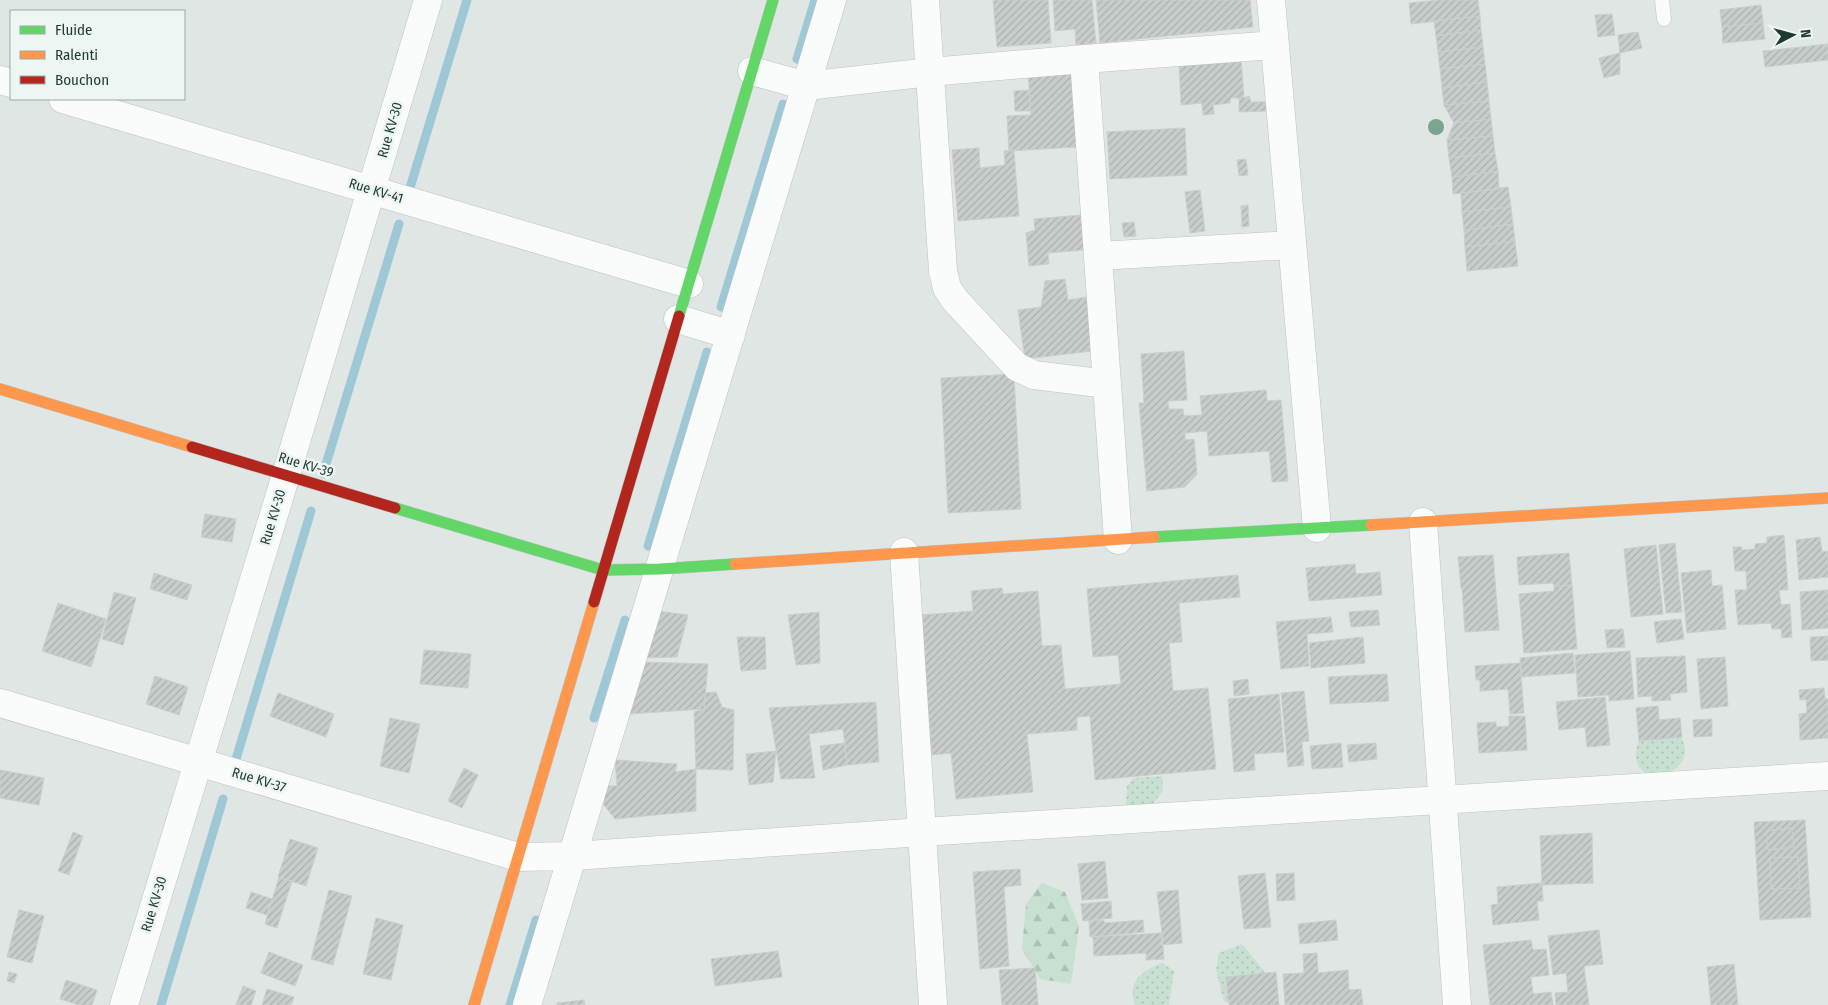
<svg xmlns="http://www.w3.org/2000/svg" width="1828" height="1005" viewBox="0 0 1828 1005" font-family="'Fira Sans Condensed',sans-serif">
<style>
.grass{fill:url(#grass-dots)}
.forest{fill:url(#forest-firs)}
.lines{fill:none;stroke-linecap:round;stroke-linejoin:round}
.stream{stroke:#9fc8d6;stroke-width:9}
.building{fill:url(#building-hatch);stroke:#c9cfcd;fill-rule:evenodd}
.lane-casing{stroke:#bdc3c1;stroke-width:15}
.street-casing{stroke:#bdc3c1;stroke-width:29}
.fast-casing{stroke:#bcc4c2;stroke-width:12}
.slow-casing{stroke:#bcc4c2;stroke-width:12}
.jam-casing{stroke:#bcc4c2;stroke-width:12}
.lane{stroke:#fafbfb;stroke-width:14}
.street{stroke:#fafbfb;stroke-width:28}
.fast{stroke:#63d668;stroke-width:11}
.slow{stroke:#ff974d;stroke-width:11}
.jam{stroke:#b3261e;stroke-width:11}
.tree{fill:#7ba591}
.labels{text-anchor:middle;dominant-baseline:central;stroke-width:5;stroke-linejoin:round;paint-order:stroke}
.street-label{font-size:14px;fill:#1f3935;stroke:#edf6f3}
</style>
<defs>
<pattern id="grass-dots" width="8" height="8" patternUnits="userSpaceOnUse" patternTransform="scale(1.25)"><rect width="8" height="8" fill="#c8e0d2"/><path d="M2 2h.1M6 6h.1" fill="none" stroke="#abc1b5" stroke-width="1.8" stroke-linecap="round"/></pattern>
<pattern id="forest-firs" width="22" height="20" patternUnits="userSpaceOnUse" patternTransform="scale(1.25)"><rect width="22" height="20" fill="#c8e0d2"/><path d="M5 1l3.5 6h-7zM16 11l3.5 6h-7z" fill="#abc1b5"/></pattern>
<pattern id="building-hatch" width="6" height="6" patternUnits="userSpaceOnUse" patternTransform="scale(1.25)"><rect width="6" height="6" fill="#c8cdcc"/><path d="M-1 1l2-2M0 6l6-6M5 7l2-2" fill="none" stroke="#abb1b0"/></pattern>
</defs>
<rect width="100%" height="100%" fill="#e0e6e4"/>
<!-- grass -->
<path class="grass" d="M1664,726L1682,737C1682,741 1685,745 1685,748C1687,778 1635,788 1636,754C1636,749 1638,743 1639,738Z
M1162,776L1163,790L1151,807L1126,805L1127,786L1134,778Z
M1242,944L1266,973L1251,1003L1224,1002L1216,970L1219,953Z
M1162,963L1174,971L1169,1005H1135C1127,981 1142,971 1162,963Z"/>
<!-- forest -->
<path class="forest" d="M1042,883L1065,892L1079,926L1071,984L1040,979L1022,949L1026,904Z"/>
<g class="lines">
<!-- stream -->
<path class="stream" d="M797,59L815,0
M409,191L467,0
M721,307L783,104
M323,474L399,224
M648,546L707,352
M594,718L625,620
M236,759L311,511
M161,1005L223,799
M510,1005L536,920"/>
</g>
<!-- building -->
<path class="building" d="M993,0H1048L1051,43L997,47Z
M1053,0H1092L1096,43L1076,45L1075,29L1055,31Z
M1096,0H1250L1253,27L1100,43Z
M1440,0H1478L1480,16L1411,24L1409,3Z
M1761,5L1763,23L1722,27L1720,10Z
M1612,14L1615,35L1598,37L1595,15Z
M1480,16L1481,30L1436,36L1434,21Z
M1763,23L1765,39L1723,43L1722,27Z
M1481,30L1483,47L1438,52L1436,36Z
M1638,32L1642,48L1620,53L1618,35Z
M1828,44V60L1765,67L1763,51Z
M1483,47L1485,64L1440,69L1438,52Z
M1620,53V74L1604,78L1599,58Z
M1241,59L1244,98L1249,96L1251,102H1269V111L1239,112V98H1231L1230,103L1213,105L1214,114L1203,115L1202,103L1181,105L1179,64Z
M1485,64L1487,82L1442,88L1440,69Z
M1073,72L1077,147L1009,151L1007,116L1031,115L1028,74Z
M1487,82L1489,101L1444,105L1442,88Z
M1030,90V111H1015L1014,91Z
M1489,101L1491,119L1454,123L1444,105Z
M1491,119L1493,136L1447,140L1454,123Z
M1185,128L1187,175L1110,179L1107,132Z
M1493,136L1495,153L1449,158L1447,140Z
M979,148L980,168L1005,165L1004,151L1014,150L1019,216L958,221L952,150Z
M1495,153L1498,171L1452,177L1449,158Z
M1246,159L1248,175L1239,176L1237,160Z
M1498,171L1499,189L1453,194L1452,177Z
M1508,187L1511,207L1462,212L1461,193Z
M1200,190L1205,231L1190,233L1185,192Z
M1248,205L1249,226L1242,227L1241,206Z
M1511,207L1513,224L1464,230L1462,212Z
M1081,215L1084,250L1048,253L1049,264L1029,266L1026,233L1035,230L1034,219Z
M1134,222L1136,236L1124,237L1122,223Z
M1513,224L1515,241L1465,247L1464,230Z
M1515,241L1518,266L1467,271L1465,247Z
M1065,279L1068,300L1093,296L1100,350L1025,359L1018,310L1041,307L1045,281Z
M1184,351L1187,400L1168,401L1169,409H1183L1184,416L1202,415L1200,396L1266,390L1267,401L1281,400L1288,481L1272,482L1269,451L1209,456L1207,431L1185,433V440L1194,439L1197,474L1185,487L1147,491L1139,403H1144L1141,354Z
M1014,374L1021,509L948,513L941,378Z
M205,514L236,519L232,542L201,537Z
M1784,535L1788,590H1779L1781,605L1790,604L1792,637L1782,638L1781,629H1772L1771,623L1738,625L1735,590H1747L1746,571H1735L1733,547H1742V550L1755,549V544L1767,543V537Z
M1820,537L1822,552L1828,551V577L1799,580L1796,540Z
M1675,543L1682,612L1666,613L1659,545Z
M1656,545L1663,614L1631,617L1624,549Z
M1569,553L1572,585L1554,586L1553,583L1519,585L1517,557Z
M1493,555L1499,630L1465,632L1462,588H1461L1458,557Z
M1355,564L1356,574L1380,572L1382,595L1309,601L1306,568Z
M1711,570L1712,586L1722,585L1726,629L1687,633L1681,573Z
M154,573L192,585L187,600L150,589Z
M1238,575L1240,597L1179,603L1182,642L1169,643L1173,691L1208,688L1216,769L1095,780L1090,716L1077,717V730L1027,734L1033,792L956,799L951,753L932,755L919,615L973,611L971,591L1002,588L1003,594L1038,591L1042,646L1061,645L1065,689L1121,684L1118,655L1093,657L1087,589Z
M1572,585L1577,649L1524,653L1519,594L1554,591V586Z
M1828,590V628L1802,630L1800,592Z
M114,592L136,598L123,645L102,639Z
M58,603L106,619L91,667L42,651Z
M1378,610L1380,625L1351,627L1349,612Z
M657,611L688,615L677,657L641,658Z
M819,612L820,663L796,665L788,615Z
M1331,617L1333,632L1307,634L1309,666L1281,669L1276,622Z
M1681,619L1684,639L1657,643L1654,622Z
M1623,629L1625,647L1607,648L1605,630Z
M1828,636V660L1811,661L1810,637Z
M737,637H765L766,669L741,671Z
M1363,637L1365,663L1311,668L1309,643Z
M424,650L471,654L468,688L420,684Z
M1630,651L1634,699L1609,701V695L1578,697L1575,655Z
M1573,653L1575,673L1522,677L1520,658Z
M1685,656L1687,692L1670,694L1671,700L1652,701V696L1638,697L1636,658Z
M1725,657L1728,706L1701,709L1697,659Z
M640,662L708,664L704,709L629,714Z
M1520,663L1524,713L1510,714L1508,689L1480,691V680H1476L1475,666Z
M1387,674L1389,701L1330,704L1328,677Z
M155,676L188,687L179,715L146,704Z
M1248,679L1249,694L1234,696L1233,681Z
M1824,688L1825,699H1828V738L1800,740L1799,714L1807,713L1806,699L1800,700L1799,690Z
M1304,691L1309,741L1302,742L1304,765L1288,767L1281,693Z
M716,692L722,707L734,710L733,770L696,769L694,712L704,709L705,693Z
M278,693L334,714L326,737L270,716Z
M1279,694L1284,752L1254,754L1255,770L1234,772L1228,699Z
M1605,697L1610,745L1587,747L1585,727L1559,730L1556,702Z
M876,702L879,762L847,765L843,729L809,734L815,778L781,779L769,708Z
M1658,706L1659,720L1680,718L1682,737L1639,741L1636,708Z
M1509,716H1525L1527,750L1479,753L1477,723L1496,722V727L1509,726Z
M390,718L420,724L409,773L380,766Z
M1712,719V736L1694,737L1693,720Z
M845,743L847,765L823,770L820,746Z
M1341,743L1343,767L1312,769L1310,746Z
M1376,743L1377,759L1349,762L1347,745Z
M776,751L773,782L749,785L746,754Z
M615,760L677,764L675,772L696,769V811L615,819L601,801L605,786H617Z
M464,768L478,775L462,808L448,801Z
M0,770L44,778L39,805L0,798Z
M1805,820L1811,917L1760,920L1754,822ZM1792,828L1794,847L1768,850L1766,831ZM1798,857L1800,888L1771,889L1770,858Z
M1792,828L1794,847L1768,850L1766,831Z
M73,832L83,836L69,875L58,871Z
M1592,833L1593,883L1542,885L1540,836Z
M290,839L318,848L306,886L278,877Z
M1798,857L1800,888L1771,889L1770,858Z
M1105,861L1108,898L1082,900L1078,864Z
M1020,869L1021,885L1004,887L1009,966L980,969L973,872Z
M1265,873L1271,927L1244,929L1238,876Z
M1294,873L1295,900L1277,901L1276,874Z
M279,877L292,881L277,928L265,924Z
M1542,883L1543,901H1537L1539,920L1493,925L1491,905L1498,904L1497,887Z
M329,890L352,896L333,965L311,959Z
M1178,890L1182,943L1161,945L1162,933L1157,892Z
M251,892L272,899L267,915L246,908Z
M1111,901L1112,918L1083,921L1081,904Z
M19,910L44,916L32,963L7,957Z
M376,918L403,925L391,980L363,974Z
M1103,920L1105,923L1143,920L1144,932L1090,937L1089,921Z
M1336,920L1338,940L1300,944L1298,924Z
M1599,930L1603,964L1584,966L1589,1005H1556L1555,993L1568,992L1566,973L1553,975L1548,936Z
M1162,933L1164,959L1146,960V953L1094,956L1093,937Z
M1531,940L1533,950L1546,949L1549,975L1531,977L1533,994L1551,992L1553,1005H1490L1483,945Z
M778,951L782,977L715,986L711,959Z
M269,952L303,965L295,986L261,973Z
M1317,953L1318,973L1348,970L1349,990L1361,989L1363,1005H1285L1283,974L1304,973L1303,954Z
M1734,964L1738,1005H1711L1707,967Z
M1035,968L1038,1005H1002L999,970Z
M9,972L17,974L14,983L7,981Z
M1276,972L1279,1005H1229L1226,977Z
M66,980L97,990L92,1005H79L60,999Z
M243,986L256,991L251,1005H236Z
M267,989L294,997L291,1005H262Z
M584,1000L585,1005H557V1003Z"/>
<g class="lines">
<!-- lane casing -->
<g class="lane-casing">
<path id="lane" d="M1662,0L1664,19"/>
</g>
<!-- street casing -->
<g class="street-casing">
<path id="street" d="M925,0L943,271L947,288L955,300L1017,367L1034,375L1107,384
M1271,0L1317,528
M1084,59L1118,540
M752,71L806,86L930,72L1084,59L1275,45
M0,80L11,83
M63,99L689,284
M1098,256L1291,245
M678,319L731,335
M1423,522L1457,1005
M904,552L933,1005
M0,703L518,857L573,856L922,832L1828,776
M124,1005L286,475L428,0
M527,1005L832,0"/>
</g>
<!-- fast casing -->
<g class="fast-casing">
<path id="fast" d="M679,316L773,0
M395,508L603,570L660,569L735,564
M1154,537L1371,525"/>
</g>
<!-- slow casing -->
<g class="slow-casing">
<path id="slow" d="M0,389L192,447
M1371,525L1828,498
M735,564L1154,537
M474,1005L594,602"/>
</g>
<!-- jam casing -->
<g class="jam-casing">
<path id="jam" d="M192,447L395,508
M594,602L679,316"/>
</g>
<!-- lane -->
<use href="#lane" class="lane"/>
<!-- street -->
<use href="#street" class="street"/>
<!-- fast -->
<use href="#fast" class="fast"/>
<!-- slow -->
<use href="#slow" class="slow"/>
<!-- jam -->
<use href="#jam" class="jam"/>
</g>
<!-- trees -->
<circle class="tree" cx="1436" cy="127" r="8"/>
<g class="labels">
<!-- street labels -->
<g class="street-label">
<text transform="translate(390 130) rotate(-74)">Rue KV-30</text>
<text transform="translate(376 191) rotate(17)">Rue KV-41</text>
<text transform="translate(306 465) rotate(17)">Rue KV-39</text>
<text transform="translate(273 517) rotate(-73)">Rue KV-30</text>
<text transform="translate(259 780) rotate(17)">Rue KV-37</text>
<text transform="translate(154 904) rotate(-73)">Rue KV-30</text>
</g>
</g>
<!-- legend -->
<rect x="10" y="10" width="175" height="90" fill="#edf6f3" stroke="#9baaa7"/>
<rect x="20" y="26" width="25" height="8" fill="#63d668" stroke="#9baaa7"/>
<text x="55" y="35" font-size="15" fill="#1f3935">Fluide</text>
<rect x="20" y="51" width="25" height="8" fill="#ff974d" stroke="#9baaa7"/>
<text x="55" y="60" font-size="15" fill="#1f3935">Ralenti</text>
<rect x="20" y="76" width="25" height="8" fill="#b3261e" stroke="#9baaa7"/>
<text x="55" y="85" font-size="15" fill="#1f3935">Bouchon</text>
<!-- north arrow -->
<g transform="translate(1793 35) rotate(84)" stroke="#edf6f3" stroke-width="4" paint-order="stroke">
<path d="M0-4L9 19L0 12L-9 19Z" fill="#1f3935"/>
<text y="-8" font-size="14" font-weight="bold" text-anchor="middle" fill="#1f3935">N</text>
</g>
</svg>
